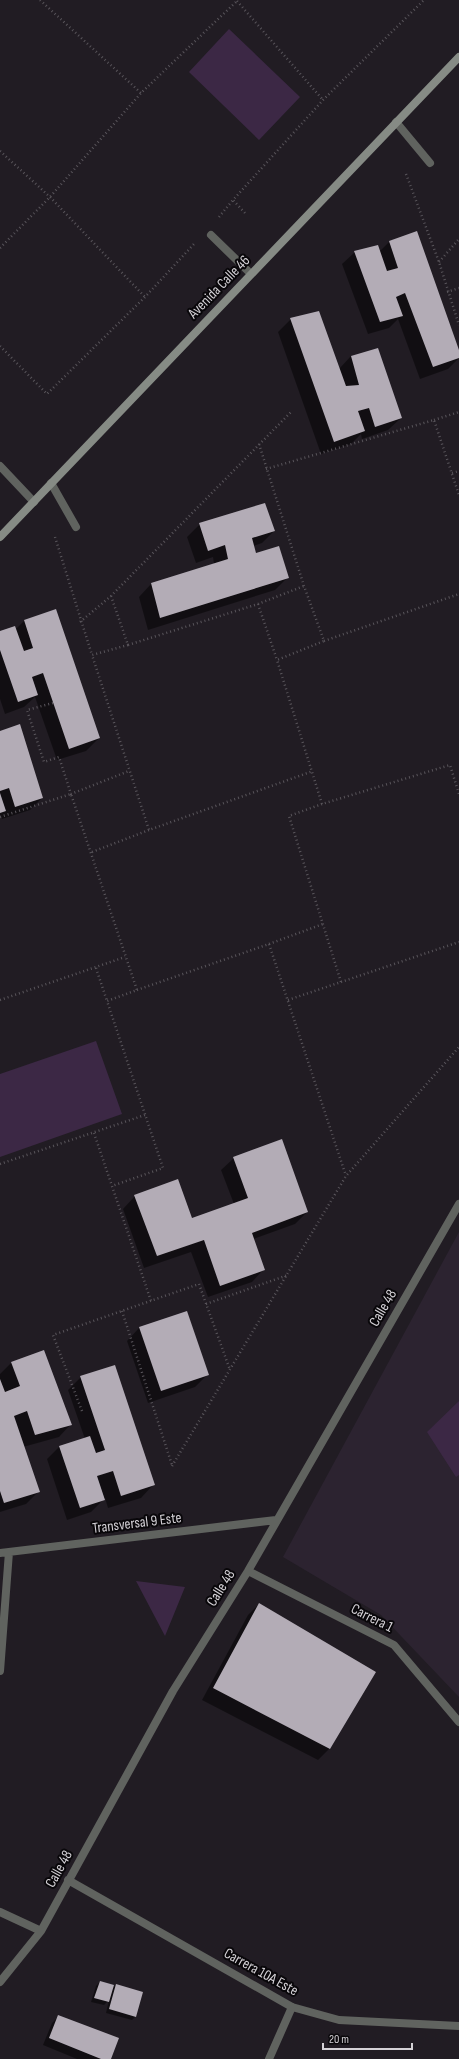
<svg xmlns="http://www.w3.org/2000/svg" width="459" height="2059" viewBox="0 0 459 2059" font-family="'Sofia Sans Condensed',sans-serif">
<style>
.built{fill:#2c2330}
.green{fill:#3c2845}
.shadow{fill:#0007}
.building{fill:#b3acb6}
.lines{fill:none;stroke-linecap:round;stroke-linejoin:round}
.path{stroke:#59555b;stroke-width:2.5;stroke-dasharray:1 3;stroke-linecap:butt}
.lane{stroke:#60635f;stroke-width:8}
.street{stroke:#60635f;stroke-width:8}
.secondary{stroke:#868b85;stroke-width:8}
.labels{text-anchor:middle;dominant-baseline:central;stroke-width:4;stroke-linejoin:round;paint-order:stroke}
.street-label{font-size:15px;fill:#d4d1d6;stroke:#09070a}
</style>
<rect width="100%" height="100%" fill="#211c23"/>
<!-- built -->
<path class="built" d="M459,1232V1697L381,1615L283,1557Z"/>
<!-- green -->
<path class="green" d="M229,29L300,97L259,140L189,72Z
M96,1041L122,1114L0,1157V1074Z
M459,1401V1475L456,1477L427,1432Z
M136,1581L185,1587L165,1636Z"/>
<!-- shadow -->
<path class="shadow" d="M389,242L459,353V358L448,369L420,379L398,319L389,328L368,334L342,264L355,252H379Z
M291,319L339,369L351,356L401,418L388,430L362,439L361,434L351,444L321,454L278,332Z
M200,524L274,531L262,543L253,546L256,554L288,577L275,590L148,630L139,597L151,584L214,564L213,557L196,563L187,537Z
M55,611L99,738L86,751L57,760L35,697L24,707L5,714L0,699V632L16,629L24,621Z
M0,732L42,798L30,810L2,819L1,815L0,816Z
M234,1158L307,1212L295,1224L253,1239L264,1269L252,1282L208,1297L191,1252L144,1268L123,1209L135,1196L192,1219L234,1204L221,1170Z
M186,1312L208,1374L195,1387L148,1403L127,1341L139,1328Z
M43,1351L71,1424L59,1437L23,1447L39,1491L26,1504L0,1512V1374L11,1363Z
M81,1377L153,1485L141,1498L108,1508L105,1498L91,1512L67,1520L47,1459L59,1447L85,1439L68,1390Z
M259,1604L374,1672L329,1749L318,1760L202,1700L248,1615Z
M100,1982L111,1990L116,1985L142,1992L135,2017L132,2020L106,2013L109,2000L104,2005L91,2002L96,1986Z
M59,2016L110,2059H77L43,2045L52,2023Z"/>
<!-- building -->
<path class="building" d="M417,231L459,350V358L433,367L405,293L396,297L403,316L380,322L354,251L378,245L387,271L398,268L389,241Z
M319,311L346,386L359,385L351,356L378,348L402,418L375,427L369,408L358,411L365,431L334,442L290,318Z
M265,503L275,531L252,538L256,553L279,546L289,578L160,618L151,583L228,559L225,545L208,551L199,523Z
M56,609L100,738L69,749L43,673L32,677L38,695L18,702L0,650V631L15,626L24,651L33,648L24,620Z
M20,724L43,798L15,807L9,788L0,791V731Z
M0,793L6,811L0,813Z
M282,1139L308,1212L252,1233L265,1270L220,1286L204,1240L157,1256L134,1195L178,1179L192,1218L248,1198L233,1157Z
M187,1311L209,1375L161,1391L139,1327Z
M44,1350L72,1425L35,1435L27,1411L14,1416L40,1492L4,1503L0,1491V1379L5,1392L20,1386L11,1362Z
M115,1365L155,1485L121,1496L113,1471L97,1476L105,1500L80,1508L59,1446L90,1436L96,1453L105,1450L80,1376Z
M259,1603L376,1672L330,1749L213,1688Z
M100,1981L114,1985L109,2002L94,1998Z
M116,1984L143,1992L136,2017L109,2009Z
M58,2015L119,2038L111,2059H101L49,2038Z"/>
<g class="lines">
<!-- path -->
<path class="path" d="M40,0L141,93
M237,1L323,100
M0,151L50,197L145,297
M406,174L439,262L459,325
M245,213L233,200L323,100L424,0
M219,217L233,200
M0,248L50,197L141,93L238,0
M439,262L459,239
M447,292L459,288
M0,346L47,394L145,297L194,244
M434,420L459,412
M259,444L304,586L324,641L277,660L322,804L450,765L459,794
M266,469L434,420L459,495
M452,473L459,471
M55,537L92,655
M111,596L128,645L258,604L304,586
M258,604L277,660
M80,622L111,596L291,412
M324,641L459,594
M128,645L92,655L149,830L313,771
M53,703L27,710L44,762L59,757L71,794L129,771
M322,804L289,816L341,982
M0,817L71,794L137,990L107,1001L163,1168L112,1186
M92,852L149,830
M269,944L323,924
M96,968L107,1001
M137,990L269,944L346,1176
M0,1000L125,957
M288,1000L459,942
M94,1133L151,1301
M0,1164L145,1115
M206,1304L288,1275
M122,1311L172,1465
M82,1411L53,1335L199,1284L230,1370
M172,1466L346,1176L459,1047"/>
<!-- lane -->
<path class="lane" d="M396,122L430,163
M211,235L251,274
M51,483L76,527
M269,2059L292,2007"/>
<!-- street -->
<path class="street" d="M0,466L34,502
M0,1553L276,1520
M248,1571L394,1645L459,1722
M0,1671L9,1552
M68,1880L292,2007L339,2020L459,2026
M0,1912L41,1931
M0,1982L41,1931L173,1691L248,1571L459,1204"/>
<!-- secondary -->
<path class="secondary" d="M0,537L459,57"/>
</g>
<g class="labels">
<!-- street labels -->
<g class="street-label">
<text transform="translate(219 287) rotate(-46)">Avenida Calle 46</text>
<text transform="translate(383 1308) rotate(-60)">Calle 48</text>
<text transform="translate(137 1523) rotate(-7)">Transversal 9 Este</text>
<text transform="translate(221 1588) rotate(-58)">Calle 48</text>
<text transform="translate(372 1618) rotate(27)">Carrera 1</text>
<text transform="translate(59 1869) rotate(-61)">Calle 48</text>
<text transform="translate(261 1972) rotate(29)">Carrera 10A Este</text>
</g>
</g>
<!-- scale -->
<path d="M323 2043v6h89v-6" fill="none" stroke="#d4d1d6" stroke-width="2"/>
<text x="329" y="2043" font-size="12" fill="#d4d1d6" stroke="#09070a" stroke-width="3" paint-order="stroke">20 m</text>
</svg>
